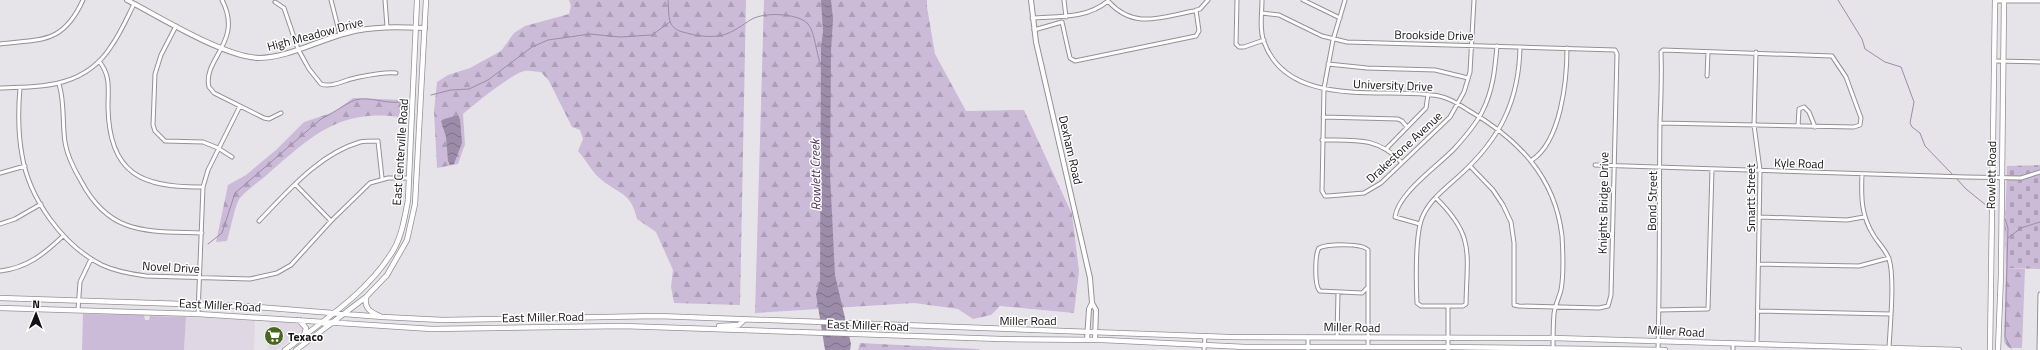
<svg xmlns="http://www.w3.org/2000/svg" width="2040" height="350" viewBox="0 0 2040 350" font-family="'Titillium Web',sans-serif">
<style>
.built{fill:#dfd8e4}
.green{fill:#ccbad9}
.forest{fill:url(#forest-firs)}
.cemetery{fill:url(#cemetery-stones)}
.water{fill:url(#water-waves)}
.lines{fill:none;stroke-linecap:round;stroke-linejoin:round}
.stream{stroke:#9d8baa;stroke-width:1}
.minor-casing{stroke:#949196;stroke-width:5}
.tertiary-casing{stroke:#949196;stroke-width:6}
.secondary-casing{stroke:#949196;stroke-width:6}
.minor{stroke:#fff;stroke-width:3}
.tertiary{stroke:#fff;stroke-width:4}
.secondary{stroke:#fff;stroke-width:4.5}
.labels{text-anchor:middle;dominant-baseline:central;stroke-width:3;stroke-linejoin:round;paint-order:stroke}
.street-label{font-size:12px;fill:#131213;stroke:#fff}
.poi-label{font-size:12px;font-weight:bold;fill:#131213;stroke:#fff;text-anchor:start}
.water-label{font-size:13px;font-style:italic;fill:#4c325e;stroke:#fff}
</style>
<defs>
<pattern id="forest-firs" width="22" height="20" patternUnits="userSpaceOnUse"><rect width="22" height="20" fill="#ccbad9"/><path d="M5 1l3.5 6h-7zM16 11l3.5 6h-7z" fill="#ae9fb9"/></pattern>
<pattern id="cemetery-stones" width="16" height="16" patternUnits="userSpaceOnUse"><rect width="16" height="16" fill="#ccbad9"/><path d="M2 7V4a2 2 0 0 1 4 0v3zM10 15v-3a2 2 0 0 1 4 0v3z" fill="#ae9fb9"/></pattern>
<pattern id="water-waves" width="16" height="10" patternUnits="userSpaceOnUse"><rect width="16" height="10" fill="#9d8baa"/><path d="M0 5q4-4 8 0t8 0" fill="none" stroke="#7f7089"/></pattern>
</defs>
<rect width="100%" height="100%" fill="#e7e4e9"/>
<!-- built -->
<path class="built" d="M186,317L255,320L254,350H184Z
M270,321L300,324L303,330L277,350H268Z"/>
<!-- green -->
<path class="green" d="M83,314L144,315L145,320H149L150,316L186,317L184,350H82Z"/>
<!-- forest -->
<path class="forest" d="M569,0H746L740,305L674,303L671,287L673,270L656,232L637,219C631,193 621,195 603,181C593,174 586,160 578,151L583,139L580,130L572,127L549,81L541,72C536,72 530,70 525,71C514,72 473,105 463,114L465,144L458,164L437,168L434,111L437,82L448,75L470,68L501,51L514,33L525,26L569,14L571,6Z
M764,0H927V7L935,54L966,111L1024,110L1072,214L1079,271L1074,313L1000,306L991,315L973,319L958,309L914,303L755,313Z
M353,98L406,100L398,117C339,109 311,137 270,172C262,180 246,190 240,198C235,204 230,232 227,241L216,242L228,185L246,175L276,150L304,122L334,112Z
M2006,268L2025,269L2022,348H2009L2004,342Z
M860,343L979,349L980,350H858Z"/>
<!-- cemetery -->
<path class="cemetery" d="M2040,165V269L2006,268L2005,227L2007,166Z"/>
<!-- water -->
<path class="water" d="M821,0H831L833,19L831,51L830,174L835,275L851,344L850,350H825L816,294L820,281L821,46L823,32Z
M455,116H458L460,119L462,143L454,164L450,165L448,161L446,137L441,121L444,119Z"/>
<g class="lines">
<!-- stream -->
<path class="stream" d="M668,0C669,7 668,15 670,21C672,28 678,31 683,32C696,36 710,38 723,35C734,32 742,25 752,19C765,12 798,13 808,24C815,32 816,54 821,65
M1838,0L1862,39L1865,49L1885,62L1901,67L1914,102L1910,123L1912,127L1920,133L1925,146L1954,176
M431,95L451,90L469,89L488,80L532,47L548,40L590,34L620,37L652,35L670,22
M1956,178L1966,189L1987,206
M2005,219L2008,228L2005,337L2011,348
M2008,238L2021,228L2040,222
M208,244L222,233L235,193L321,119C332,114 345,104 355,100C369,96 385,104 400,102"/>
<!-- minor casing -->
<g class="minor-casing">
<path id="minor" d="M222,0C244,42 202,59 209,87L214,93L264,118L269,119L281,113
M331,0L340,35
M385,0L387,27
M1064,0L1066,17
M1237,0L1236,44L1239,47H1244L1264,40
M1262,0C1262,14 1259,29 1264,42C1288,108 1379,88 1432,95C1446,96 1457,103 1468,110C1518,139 1555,176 1562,236C1563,252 1564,274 1561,290C1559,298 1555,305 1554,314C1553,325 1553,338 1553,350
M1303,0L1340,18
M1345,0L1333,40L1324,88L1322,191L1325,196H1328L1364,193L1381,183L1450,117L1464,92L1470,72L1474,0
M1108,1C1134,30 1161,17 1194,11L1200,9L1208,0
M1995,1H2040
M275,2L284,8L298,49L309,69L321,84C332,88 344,80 355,78C369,75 382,72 396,73
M1262,13L1279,15L1322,36L1347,42L1615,50L1617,54L1611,295L1608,306L1599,308L1519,306L1514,305V243L1511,222L1503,205L1493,190L1470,166
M1032,18C1059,16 1086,19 1108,1
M1062,22L1070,58L1075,61L1196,36L1199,31L1196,10
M176,26L161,55L155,74L153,125L155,131L165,141L203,142L218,148L232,157
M1034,30L1062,22
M0,44C42,39 63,44 83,0
M1756,52L1754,125L1760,170L1757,344
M99,61C111,76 108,89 108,107C109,174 142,188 203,187
M1994,61L2040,62
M1328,64L1367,68L1435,70L1468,78
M1707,76L1708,52
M59,84C65,103 62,122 65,142C67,156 74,169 81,181C110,236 147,231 202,233
M0,88C44,87 86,87 112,45C121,32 127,18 134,4
M20,88C18,110 18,133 22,155C29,198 62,245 102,265C115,271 131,274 146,276L250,279L277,273L291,265L331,221L370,183L388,178H409
M1323,117L1398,119L1402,121L1407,127
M1798,126L1799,109L1804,107L1809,112L1815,127
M1322,140C1355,140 1379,137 1402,163
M1386,149L1426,108L1428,94
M1532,160C1561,141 1567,80 1567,48
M1595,165L1966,177L2021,178L2040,172
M0,173L25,166
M1862,174C1861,197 1861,216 1874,236C1879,244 1886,250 1889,259C1895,278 1890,326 1889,348
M295,184L331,221
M1436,198C1475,236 1467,253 1466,304L1463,306H1421L1417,303C1416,283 1415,236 1422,218C1429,200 1446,188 1460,175C1500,139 1519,101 1520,47
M1760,217L1847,220L1864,217
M259,221C288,191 319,154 360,142C365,141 373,141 378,141L382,178
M0,224L15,219L41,204
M1420,224L1395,217C1398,193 1438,166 1455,148C1464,138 1476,124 1482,112C1493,91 1495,69 1497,46
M1759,264L1859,266L1889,258
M0,271C27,268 44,254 63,236
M1368,287L1362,293L1320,291C1314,286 1315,254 1319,248C1328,244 1362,243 1368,250V347
M78,310L80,282L91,259
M1659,310L1708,309L1712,169
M1758,311L1890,314
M198,314L203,187L208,170L240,106
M1337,337L1338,292
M1204,350L1205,336
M1308,350V337
M1448,350V307
M1658,350C1660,274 1659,198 1660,122C1661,99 1662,75 1661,52L1663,50L1832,56L1846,77L1861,118L1860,125L1854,127L1660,123
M1733,350V344
M2039,350L2040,294"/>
</g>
<!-- tertiary casing -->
<g class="tertiary-casing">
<path id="tertiary" d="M127,0C160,17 224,57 259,58C287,58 319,40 347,33C372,26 399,27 425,28
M1031,0L1036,42L1090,278L1092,303L1096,310L1095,340
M1087,340L1089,309L1092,303"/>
</g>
<!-- secondary casing -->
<g class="secondary-casing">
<path id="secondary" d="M366,297C364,308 370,312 380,316
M0,298L244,306L383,317L443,320L658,316L1228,337L1553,338L1959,350
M0,308L198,314L432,329L622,326L1001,339L1103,340L1245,347H1448L1665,350
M299,320L306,328L304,335
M719,326L739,325L744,320
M285,350C324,320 369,292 394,249C402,235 405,216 408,200L417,0
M296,350L366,297L387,275L407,240L415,204L426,0
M1990,350L1995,0
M1998,350L2001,274L2004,0"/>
</g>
<!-- minor -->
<use href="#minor" class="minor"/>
<!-- tertiary -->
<use href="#tertiary" class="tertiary"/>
<!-- secondary -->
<use href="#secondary" class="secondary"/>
</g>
<!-- icons -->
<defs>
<g id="supermarket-disc" transform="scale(1)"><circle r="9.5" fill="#46671d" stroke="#fff"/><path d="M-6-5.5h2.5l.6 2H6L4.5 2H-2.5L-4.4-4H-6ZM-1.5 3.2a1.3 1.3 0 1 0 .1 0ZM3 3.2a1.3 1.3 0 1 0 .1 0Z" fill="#fff"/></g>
</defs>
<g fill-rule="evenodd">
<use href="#supermarket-disc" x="274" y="336"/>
</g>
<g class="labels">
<!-- street labels -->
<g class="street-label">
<text transform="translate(315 34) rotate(-15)">High Meadow Drive</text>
<text transform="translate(1434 35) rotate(1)">Brookside Drive</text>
<text transform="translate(1393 85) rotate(2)">University Drive</text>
<text transform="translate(1404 147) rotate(-43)">Drakestone Avenue</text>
<text transform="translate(1071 150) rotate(77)">Dexham Road</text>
<text transform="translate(400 152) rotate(-86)">East Centerville Road</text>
<text transform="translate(1799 163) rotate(2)">Kyle Road</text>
<text transform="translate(1991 175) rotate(-89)">Rowlett Road</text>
<text transform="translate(1750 198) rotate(-90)">Smartt Street</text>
<text transform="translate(1652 201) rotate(-89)">Bond Street</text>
<text transform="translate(1603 203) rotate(-89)">Knights Bridge Drive</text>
<text transform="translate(171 267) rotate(3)">Novel Drive</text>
<text transform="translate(220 305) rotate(3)">East Miller Road</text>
<text transform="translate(543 317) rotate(-1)">East Miller Road</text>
<text x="1028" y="320">Miller Road</text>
<text transform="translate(868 325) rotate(2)">East Miller Road</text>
<text transform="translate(1352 327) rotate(1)">Miller Road</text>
<text transform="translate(1676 331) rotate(3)">Miller Road</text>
</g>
<!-- poi labels -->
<g class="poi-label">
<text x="288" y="336">Texaco</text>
</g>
<!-- water labels -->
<g class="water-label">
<text transform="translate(815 175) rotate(-91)">Rowlett Creek</text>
</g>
</g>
<!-- north arrow -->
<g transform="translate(36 314) rotate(1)" stroke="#ffffff" stroke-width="3" paint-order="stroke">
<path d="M0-3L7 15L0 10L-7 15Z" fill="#131213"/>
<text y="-6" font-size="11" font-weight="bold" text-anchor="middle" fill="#131213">N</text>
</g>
</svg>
